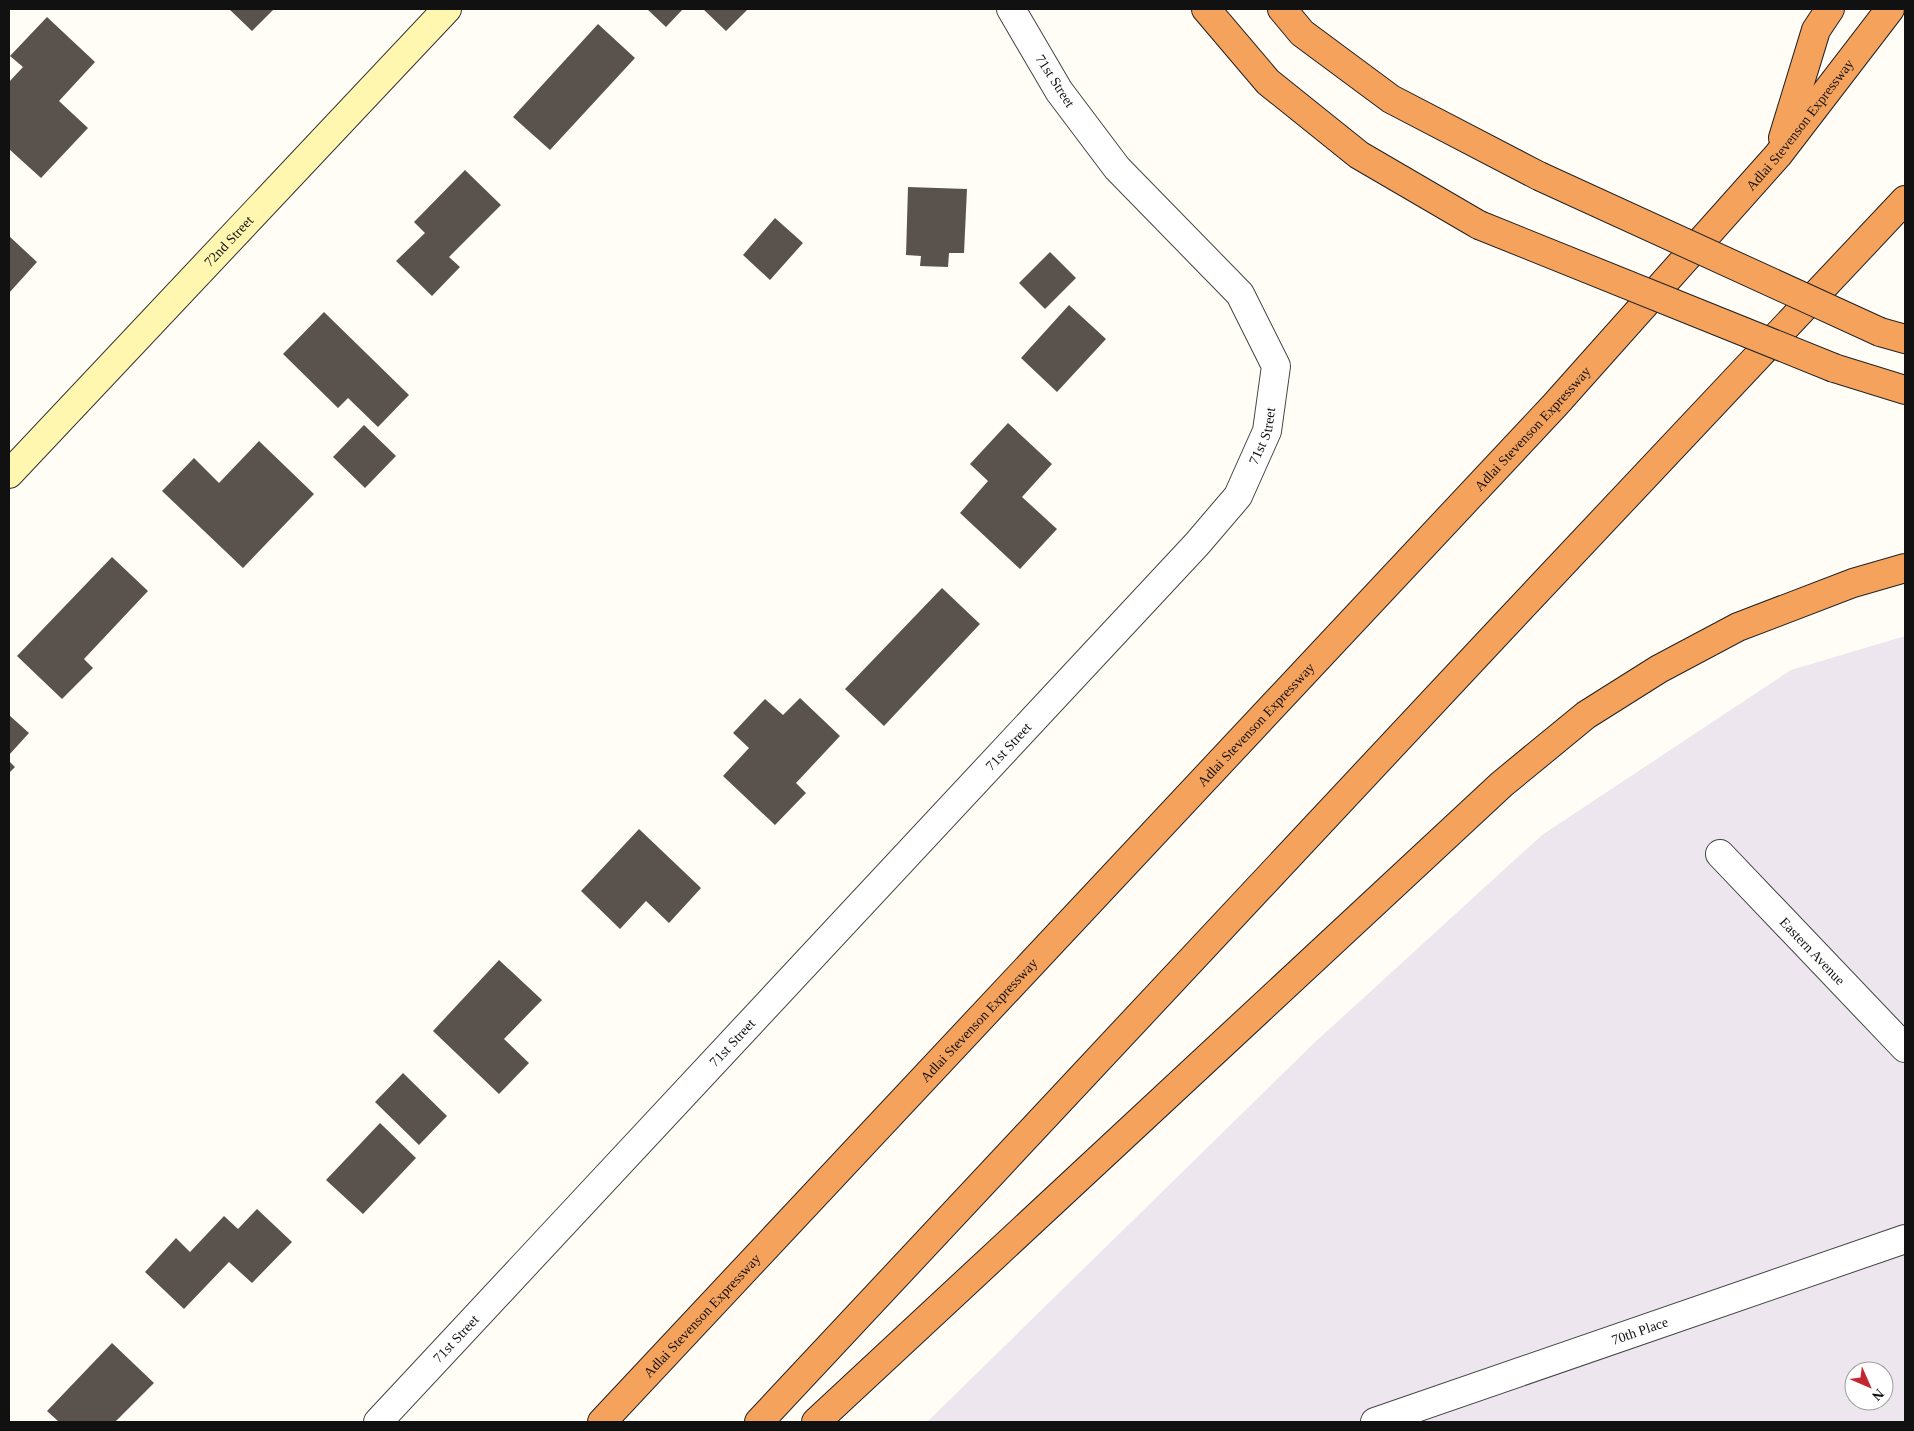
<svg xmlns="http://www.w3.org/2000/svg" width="1914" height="1431" viewBox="0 0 1914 1431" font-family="'Times New Roman',serif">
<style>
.industrial{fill:#eee6ef;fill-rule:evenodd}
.building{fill:#5a524d}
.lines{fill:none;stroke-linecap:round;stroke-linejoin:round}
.street-casing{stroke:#444;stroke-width:30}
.secondary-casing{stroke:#333;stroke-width:30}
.highway-casing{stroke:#222;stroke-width:30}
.street{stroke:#fff;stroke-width:28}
.secondary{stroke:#fff6b0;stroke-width:28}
.highway{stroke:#f5a25d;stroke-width:28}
.highway-bridge-casing{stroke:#222;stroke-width:30;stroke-linecap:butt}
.highway-bridge{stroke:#f5a25d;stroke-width:28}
.labels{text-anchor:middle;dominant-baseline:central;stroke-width:5;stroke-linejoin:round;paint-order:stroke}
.street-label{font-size:14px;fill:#111;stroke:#fff}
</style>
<rect width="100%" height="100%" fill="#fffdf5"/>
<!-- industrial -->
<path class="industrial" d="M1905,636V1422H927L1313,1044L1542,835L1791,670ZM1854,1371H1884V1401H1854Z"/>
<!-- building -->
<path class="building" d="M229,9H274L252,31Z
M647,9H683L666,27Z
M703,9H748L726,31Z
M47,17L95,62L59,101L88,128L41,178L9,149V82L23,67L10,56Z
M598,24L635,58L550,150L513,117Z
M465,170L501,205L449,257L460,267L432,296L396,261L425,233L414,222Z
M908,187L967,189L964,253H949L948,267L920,266L921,256L906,255Z
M775,218L803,243L770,280L743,255Z
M9,236L37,262L9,293Z
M1050,252L1076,278L1045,309L1019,283Z
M1069,305L1106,339L1057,392L1021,358Z
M324,312L409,395L378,427L348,398L338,408L283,354Z
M1008,423L1052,464L1022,497L1057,529L1020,569L960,513L988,481L970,464Z
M364,425L396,456L365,488L333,457Z
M259,441L314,494L243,568L162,491L194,458L219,483Z
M112,557L148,591L84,659L93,668L62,699L17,656Z
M942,588L980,624L884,726L845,689Z
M800,698L840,736L796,783L806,793L775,825L723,776L749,748L733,733L765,699L783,715Z
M9,715L29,733L9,755Z
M9,761L15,767L9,773Z
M639,829L701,888L669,923L646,901L620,929L581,891Z
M499,960L542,1000L504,1039L529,1063L499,1094L433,1031Z
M403,1073L447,1116L419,1145L375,1102Z
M380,1123L416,1158L363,1214L326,1180Z
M257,1209L292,1242L252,1283L229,1262L184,1309L145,1272L176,1238L190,1252L224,1216L238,1229Z
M112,1343L154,1383L115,1422H59L47,1411Z"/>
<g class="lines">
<!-- street casing -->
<g class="street-casing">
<g id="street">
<path id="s1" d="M1720,854L1905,1048"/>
<path id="s2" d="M378,1422L1197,544L1238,496L1267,431L1276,366L1240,294L1117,168L1059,91L1011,9"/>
<path id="s3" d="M1375,1422L1905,1239"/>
</g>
</g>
<!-- secondary casing -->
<g class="secondary-casing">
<g id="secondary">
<path id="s4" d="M9,474L447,9"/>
</g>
</g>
<!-- highway casing -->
<g class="highway-casing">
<g id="highway">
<path d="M1206,9L1268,82L1359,155L1479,225"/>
<path d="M1282,9L1302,33L1391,99L1539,176"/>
<path d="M1783,138L1816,30L1830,9"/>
<path d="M1880,332L1905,339"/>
<path d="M1834,368L1905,390"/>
<path id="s5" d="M602,1422L1555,405L1778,155L1890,9"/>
<path d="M759,1422L1503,627L1905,200"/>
<path d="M816,1422L1502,784L1586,715L1659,669L1738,627L1853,583L1905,568"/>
</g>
</g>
<!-- street -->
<use href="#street" class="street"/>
<!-- secondary -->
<use href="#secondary" class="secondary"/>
<!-- highway -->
<use href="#highway" class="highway"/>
<!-- highway-bridge casing -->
<g class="highway-bridge-casing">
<path id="highway-bridge" d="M1539,176L1880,332
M1479,225L1834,368"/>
</g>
<!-- highway-bridge -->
<use href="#highway-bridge" class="highway-bridge"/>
</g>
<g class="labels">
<!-- street labels -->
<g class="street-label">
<text transform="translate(1055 81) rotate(57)">71st Street</text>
<text stroke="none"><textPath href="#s5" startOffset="1766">Adlai Stevenson Expressway</textPath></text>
<text stroke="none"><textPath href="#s4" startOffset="320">72nd Street</textPath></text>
<text stroke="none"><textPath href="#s5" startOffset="1361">Adlai Stevenson Expressway</textPath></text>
<text stroke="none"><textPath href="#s2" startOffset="1329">71st Street</textPath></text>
<text stroke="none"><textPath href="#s5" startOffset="956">Adlai Stevenson Expressway</textPath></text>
<text stroke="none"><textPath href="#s2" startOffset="924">71st Street</textPath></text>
<text stroke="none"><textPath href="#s1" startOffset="134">Eastern Avenue</textPath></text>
<text stroke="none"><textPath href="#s5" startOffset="551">Adlai Stevenson Expressway</textPath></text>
<text stroke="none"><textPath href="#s2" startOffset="519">71st Street</textPath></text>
<text stroke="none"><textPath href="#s5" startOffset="146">Adlai Stevenson Expressway</textPath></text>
<text stroke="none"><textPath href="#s3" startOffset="280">70th Place</textPath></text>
<text stroke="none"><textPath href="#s2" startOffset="114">71st Street</textPath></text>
</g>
</g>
<!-- border -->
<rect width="1914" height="1431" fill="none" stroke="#111111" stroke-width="20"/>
<!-- north arrow -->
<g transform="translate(1869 1386) rotate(135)"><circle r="24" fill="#ffffff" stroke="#a0a0a0"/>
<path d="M0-4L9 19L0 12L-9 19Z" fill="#c4262e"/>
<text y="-8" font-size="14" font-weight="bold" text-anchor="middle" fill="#111111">N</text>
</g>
</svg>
